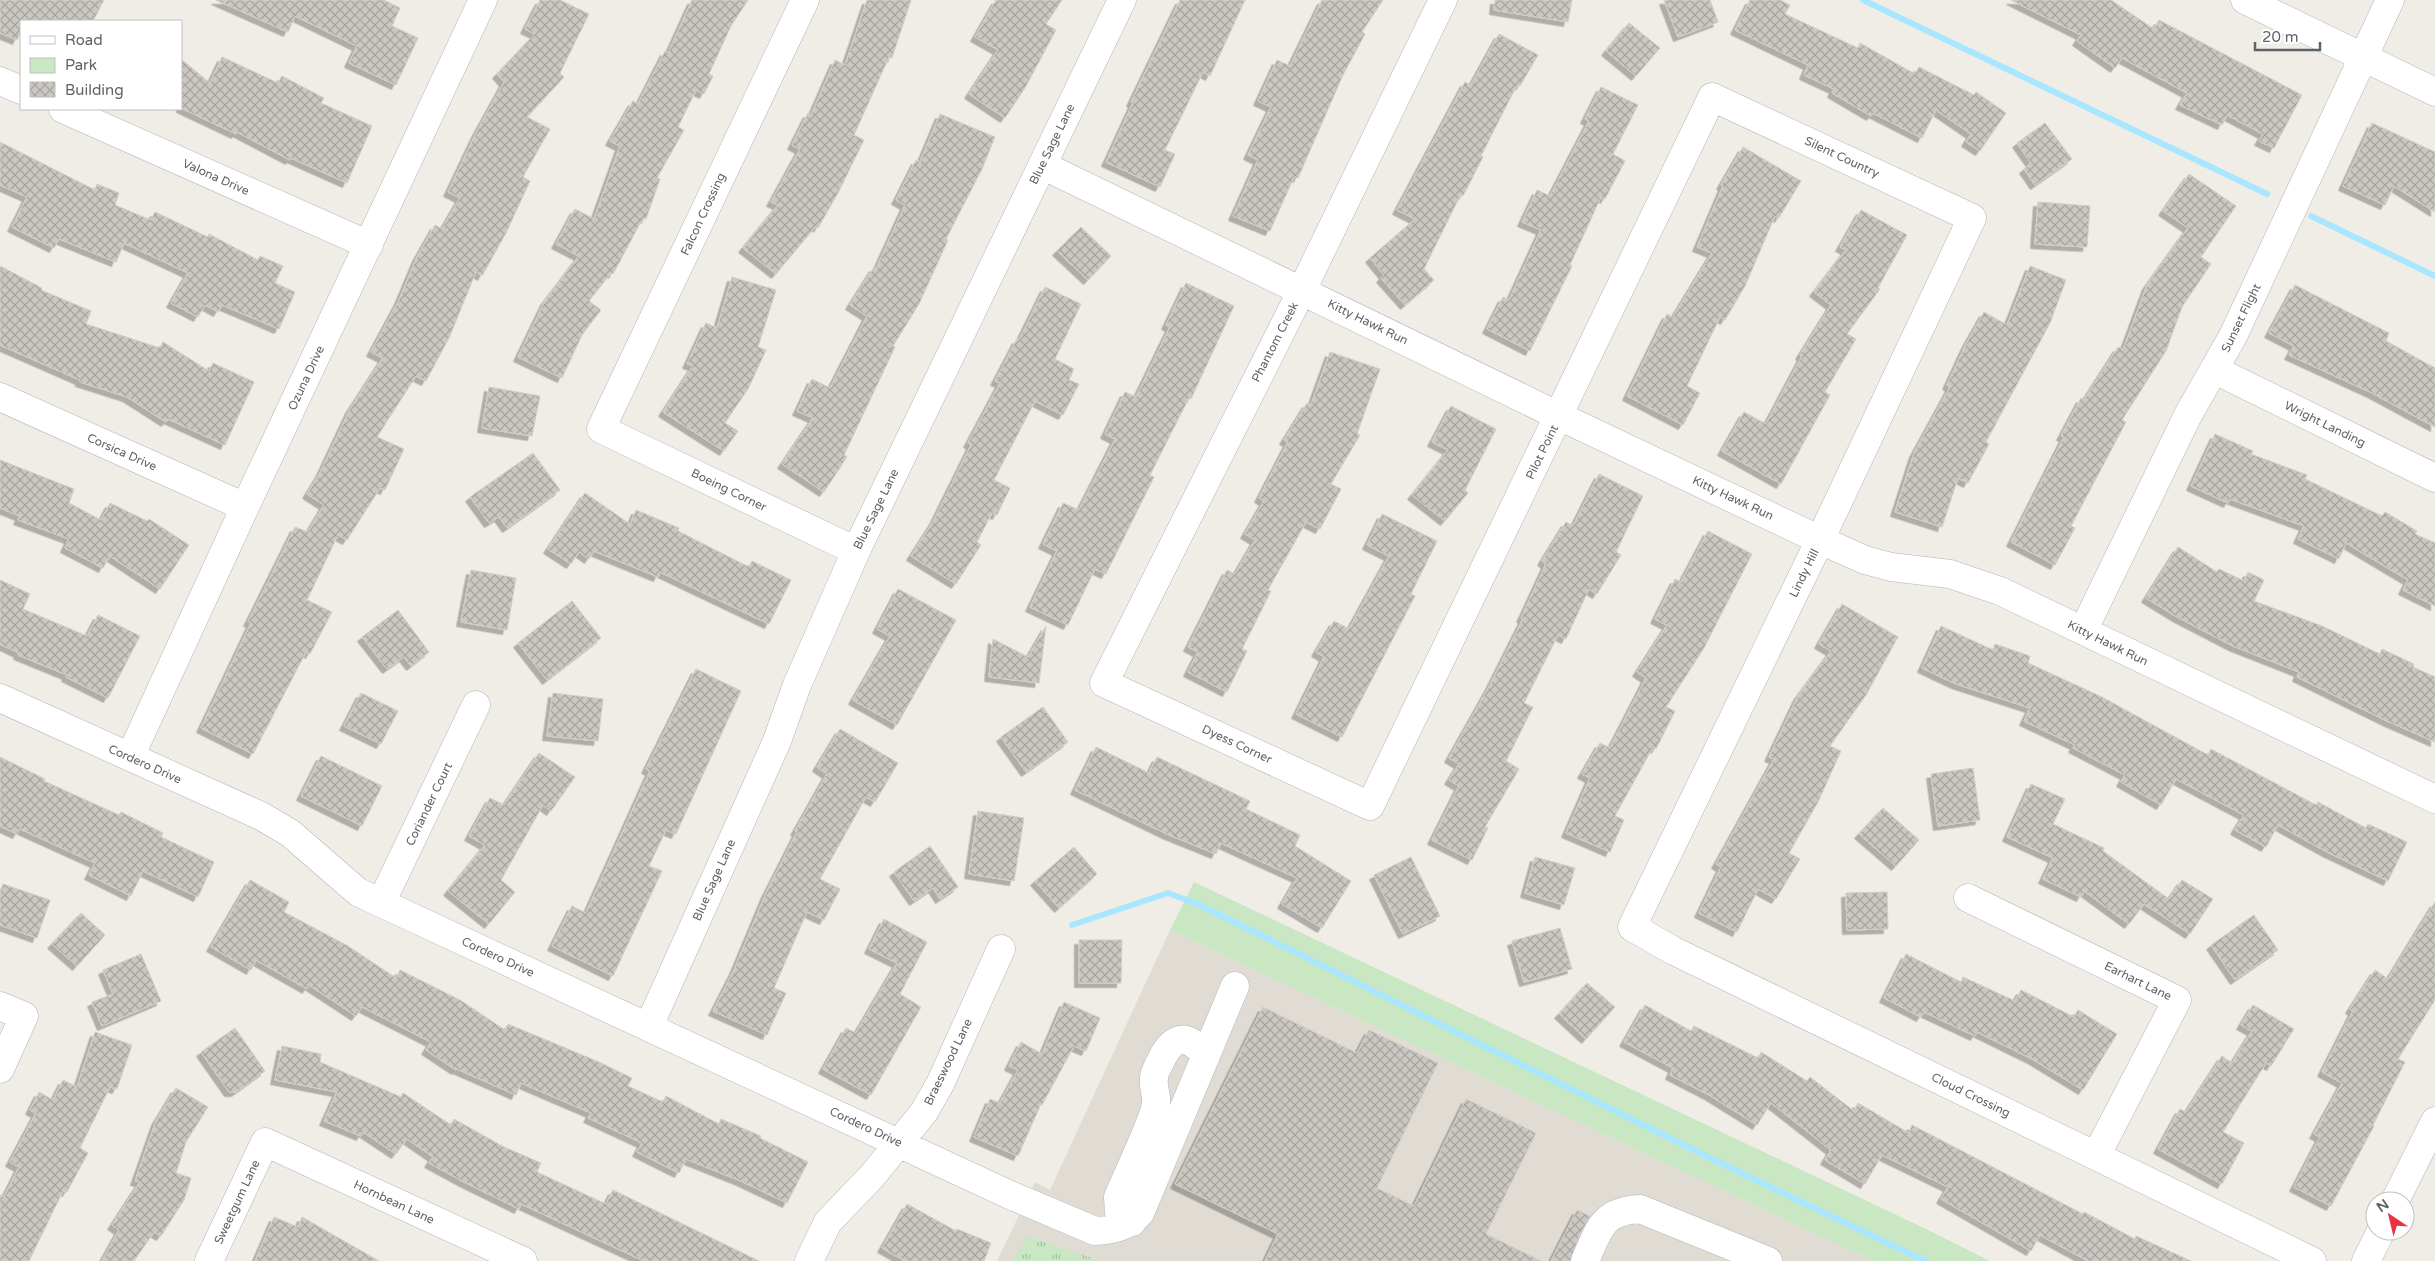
<svg xmlns="http://www.w3.org/2000/svg" width="2435" height="1261" viewBox="0 0 2435 1261" font-family="'Varela Round',sans-serif">
<style>
.education{fill:#e0dcd4}
.green{fill:#c9e7c3}
.park{fill:url(#park-tufts)}
.lines{fill:none;stroke-linecap:round;stroke-linejoin:round}
.stream{stroke:#a8e7ff;stroke-width:6}
.building{fill:url(#building-cross-hatch);stroke:#d5cdc5;filter:url(#shadow)}
.minor-casing{stroke:#b2b5b9;stroke-width:29}
.minor{stroke:#fff;stroke-width:28}
.labels{text-anchor:middle;dominant-baseline:central;stroke-width:5;stroke-linejoin:round;paint-order:stroke}
.street-label{font-size:12px;fill:#5e6367;stroke:#fff}
</style>
<defs>
<pattern id="park-tufts" width="24" height="20" patternUnits="userSpaceOnUse" patternTransform="scale(1.25)"><rect width="24" height="20" fill="#c9e7c3"/><path d="M3 7l-1-3M5 7V3M7 7l1-3M15 17l-1-3M17 17v-4M19 17l1-3" fill="none" stroke="#a6bfa2"/></pattern>
<pattern id="building-cross-hatch" width="8" height="8" patternUnits="userSpaceOnUse" patternTransform="scale(1.25)"><rect width="8" height="8" fill="#cbc7c2"/><path d="M0 0l8 8M0 8l8-8" fill="none" stroke="#a8a5a1"/></pattern>
<filter id="shadow"><feDropShadow dx="-4.5" dy="4.5" stdDeviation="0" flood-color="#0004"/></filter>
</defs>
<rect width="100%" height="100%" fill="#f0ece6"/>
<!-- education -->
<path class="education" d="M1170,930L1873,1261H997L1035,1182L1050,1190Z"/>
<!-- green -->
<path class="green" d="M1194,882L1926,1229L1990,1261H1873L1170,930Z"/>
<!-- park -->
<path class="park" d="M1027,1236L1101,1261H1013Z"/>
<g class="lines">
<!-- stream -->
<path class="stream" d="M1863,0L2267,194
M2311,216L2435,276
M1072,925L1168,893L1200,905L1716,1161L1925,1261"/>
</g>
<!-- building -->
<path class="building" d="M0,0H104L93,21H21V31L17,40L0,33Z
M216,0H384L400,8L392,26L418,38L396,85L349,63L357,46L295,16L288,32Z
M540,0H560L589,14L560,73L564,77L527,117L550,129L523,177L530,181L506,233L482,276L476,272L449,338L426,381L416,376L377,437L404,449L385,490L380,488L347,540L338,535L307,600L332,612L310,654L306,652L253,754L201,728L251,623L248,622L295,527L308,532L324,505L307,494L320,473L350,409L383,358L371,352L399,300L417,257L435,225L442,229L460,198L448,192L476,133L504,82L497,74L535,34L525,29Z
M692,0H748L731,26L709,74L713,76L704,94L696,90L678,127L684,130L657,178L660,179L646,219L643,218L613,274L611,273L589,301L601,310L582,335L562,378L518,357L545,301L579,256L556,244L575,209L594,219L620,146L610,141L633,101L638,104L665,51L668,53Z
M867,0H911L892,58L889,57L854,135L864,140L838,193L818,228L816,226L776,274L743,248L778,205L771,202L800,149L792,145L808,113L811,115L835,60L845,65Z
M996,0H1062L1046,24L1056,30L1025,88L1005,118L969,94L998,50L975,37Z
M1180,0H1245L1210,76L1203,72L1165,150L1175,154L1160,187L1106,162L1133,103L1131,102Z
M1322,0H1383L1362,32L1365,34L1343,75L1298,178L1294,177L1270,231L1233,216L1258,160L1248,155L1271,107L1258,101L1277,60L1290,66Z
M1495,0H1572L1568,22L1494,10Z
M1664,0H1710L1718,22L1678,37Z
M1750,0H1780L1790,5L1785,14L1858,48L1860,43L1915,74L1919,67L1974,95L1976,92L2006,113L1980,151L1966,142L1971,134L1936,110L1922,138L1873,113L1871,116L1832,93L1834,89L1804,75L1808,65L1735,30Z
M2011,0H2111L2154,29L2159,20L2302,95L2274,148L2259,141L2263,134L2227,115L2222,125L2180,105L2187,93L2122,58L2115,68L2077,41L2081,35Z
M1629,23L1660,48L1636,76L1606,51Z
M1499,34L1538,55L1520,86L1517,85L1481,156L1483,157L1463,196L1461,194L1424,269L1434,280L1405,305L1381,278L1384,275L1370,258L1415,219L1397,210L1465,82L1471,85Z
M222,57L278,83L282,76L324,98L321,103L372,126L347,183L291,158L290,160L237,132L236,134L181,108V59L210,83Z
M1601,87L1638,105L1613,154L1625,161L1605,199L1601,197L1570,265L1572,266L1530,351L1487,329L1503,297L1509,300L1541,230L1522,222L1537,190L1550,196L1589,121L1585,119Z
M940,114L995,137L982,169L946,239L948,240L919,304L893,346L895,347L844,455L847,457L824,492L782,464L813,418L797,411L812,379L830,388L867,316L850,305L874,267L876,269L905,205L896,200L916,160L920,162Z
M2045,123L2072,159L2035,185L2024,169L2031,163L2017,143Z
M2372,123L2435,152V212L2394,186L2385,205L2343,186Z
M0,142L95,190L97,184L119,193L115,205L151,220L155,212L208,237L209,234L258,260L260,256L283,266L275,283L295,292L279,329L222,305L218,312L205,305L198,317L171,303L188,273L124,243L116,262L59,239L54,248L12,227L27,197L0,185Z
M1743,147L1801,181L1779,218L1775,216L1745,286L1725,320L1720,317L1687,386L1700,393L1683,425L1627,396L1667,314L1673,317L1712,253L1697,247L1723,186L1721,185Z
M2189,174L2236,206L2201,257L2211,264L2182,307L2166,351L2122,420L2126,422L2071,526L2075,528L2055,565L2011,542L2064,437L2061,436L2081,398L2084,400L2118,347L2123,350L2147,285L2188,228L2163,211Z
M2038,202L2090,206L2087,247L2035,244Z
M1861,210L1907,235L1878,288L1880,289L1847,334L1856,339L1825,392L1830,395L1781,484L1722,451L1744,412L1766,424L1802,356L1800,355L1831,305L1814,292L1846,250L1840,247Z
M1081,227L1111,256L1088,280L1057,251Z
M0,266L42,288L41,290L91,311L86,324L160,348L163,342L209,371L213,363L254,382L225,445L168,419L166,422L127,397L80,382V380L0,345Z
M2030,266L2066,280L2050,323L1986,442L1989,444L1968,483L1958,478L1942,527L1895,512L1914,453L1950,387L1947,385L1966,344L1984,312L2007,325Z
M732,277L776,290L758,347L766,350L748,389L725,423L738,431L724,451L663,412L693,366L687,364L706,323L717,328Z
M1186,283L1234,306L1191,399L1189,398L1150,475L1154,477L1106,574L1095,569L1068,625L1030,607L1057,551L1043,544L1063,503L1079,510L1115,439L1105,434L1125,392L1136,397L1170,327L1166,325Z
M2295,285L2389,333L2386,341L2435,368V427L2372,393L2289,355L2294,346L2269,333Z
M1045,287L1081,304L1055,359L1074,369L1069,380L1079,384L1063,415L1035,401L994,480L1010,488L997,515L992,513L977,542L981,545L956,584L911,556L934,520L971,445L968,443L1000,383L995,381L1017,339L1019,340Z
M1330,352L1380,369L1357,434L1360,435L1331,484L1341,489L1320,529L1306,522L1268,590L1271,591L1242,649L1247,651L1227,692L1188,672L1198,652L1188,647L1227,570L1235,574L1255,540L1245,534L1264,501L1259,498L1288,442L1284,440L1307,403L1311,405Z
M489,387L540,396L532,436L482,428Z
M1451,406L1496,429L1465,490L1468,493L1445,521L1412,495L1448,450L1432,442Z
M2215,434L2253,451L2251,454L2307,475L2305,479L2382,516L2385,512L2417,531L2415,534L2435,543V606L2403,590L2408,580L2346,543L2339,559L2298,539L2304,526L2230,499L2228,503L2191,486Z
M533,453L560,490L507,528L499,517L489,523L470,497Z
M0,460L74,489L69,503L101,520L110,503L147,521L149,519L189,545L160,589L110,556L103,568L65,548L69,539L18,520L20,516L0,508Z
M1599,474L1643,496L1616,552L1621,555L1597,594L1589,589L1566,639L1558,635L1524,703L1533,707L1506,761L1519,769L1485,827L1488,828L1472,860L1432,840L1459,786L1449,780L1459,764L1449,758L1490,685L1523,619L1521,618L1546,564L1542,561L1566,522L1573,526Z
M585,493L630,524L636,510L679,528L678,531L749,567L752,561L791,580L769,624L660,572L658,577L594,551L589,559L579,552L571,564L548,549Z
M1382,514L1437,541L1411,594L1415,596L1342,737L1296,714L1324,657L1316,652L1334,621L1349,629L1389,556L1367,545Z
M1708,531L1752,554L1704,648L1666,707L1675,711L1656,749L1653,747L1615,816L1624,820L1610,852L1566,833L1590,778L1582,774L1600,743L1610,748L1646,678L1637,672L1667,625L1655,619L1675,579L1681,582Z
M2178,547L2217,572L2219,569L2244,581L2248,572L2264,580L2254,601L2322,626L2380,654L2382,649L2414,664L2413,667L2435,677V742L2387,721L2297,677L2299,672L2233,646L2177,617L2146,598Z
M471,570L516,578L507,630L461,622Z
M0,580L30,594L23,609L87,636L98,615L140,636L108,698L66,677L67,675L18,655L19,653L0,644Z
M898,589L956,620L897,725L853,700L890,636L877,629Z
M572,601L601,638L547,680L518,643Z
M1842,604L1898,637L1866,695L1830,746L1841,751L1818,802L1789,853L1800,859L1776,899L1758,889L1737,932L1699,913L1721,867L1716,864L1774,759L1769,757L1798,696L1831,651L1819,644Z
M398,610L429,652L411,666L404,657L387,669L362,637Z
M1046,626L1039,683L989,677L993,639L1028,657Z
M1941,626L1993,650L1995,644L2030,656L2028,663L2102,697L2208,755L2211,749L2316,805L2318,802L2366,828L2368,824L2407,842L2388,881L2327,852L2278,825L2266,847L2235,830L2244,815L2176,779L2161,805L2121,782L2125,775L2073,748L2075,745L2024,721L2030,708L1956,684L1922,668Z
M696,669L741,691L676,834L666,830L649,866L662,871L613,976L552,946L572,906L586,913L650,771L646,769Z
M361,693L398,711L381,744L344,726Z
M553,693L603,699L598,741L547,736Z
M1043,707L1068,742L1026,772L1001,737Z
M840,729L898,763L875,802L866,797L820,879L840,889L824,920L807,912L774,988L786,993L767,1035L713,1011L734,970L766,893L797,832L795,831L827,774L817,767Z
M1096,747L1149,773L1157,757L1250,801L1246,809L1300,835L1295,846L1351,881L1322,928L1282,904L1297,878L1221,843L1216,854L1169,835L1075,790Z
M539,753L575,777L551,811L543,805L501,880L515,892L489,924L448,891L485,845L469,836L490,798L504,805Z
M321,756L382,786L362,826L301,796Z
M0,757L45,779L44,781L119,815L121,812L163,833L161,837L214,862L198,897L143,871L131,896L89,875L95,863L20,829L17,834L0,826Z
M1973,768L1980,820L1938,826L1931,774Z
M2031,784L2065,799L2053,824L2104,848L2103,851L2169,899L2182,880L2213,899L2190,934L2144,904L2129,924L2084,891L2081,897L2043,879L2053,858L2007,837Z
M1883,808L1919,840L1896,866L1859,834Z
M978,811L1024,818L1014,881L969,874Z
M930,846L958,887L940,899L933,888L914,901L894,872Z
M1074,847L1097,874L1059,908L1035,881Z
M1411,857L1440,916L1403,934L1374,875Z
M1535,857L1575,868L1564,905L1525,893Z
M250,880L289,902L284,912L348,946L396,978L400,970L460,1000L505,1030L508,1024L599,1062L632,1078L628,1086L663,1102L666,1096L719,1124L721,1119L761,1136L760,1138L808,1162L787,1203L741,1181L686,1159L679,1173L637,1152L642,1143L588,1118L591,1113L521,1083L516,1095L457,1069L456,1070L426,1050L431,1042L362,1007L356,1016L309,985L307,989L256,960L251,970L211,947Z
M3,884L50,900L37,938L0,925V893Z
M1887,892L1888,929L1847,930L1846,893Z
M2435,902V1000L2398,1059L2405,1062L2373,1125L2374,1126L2331,1206L2294,1187L2320,1137L2314,1134L2342,1083L2322,1072L2353,1011L2350,1009L2375,970L2388,979Z
M81,913L105,935L77,966L52,944Z
M2254,915L2278,950L2235,980L2211,945Z
M884,919L927,942L900,994L921,1007L871,1095L823,1069L846,1028L856,1033L897,963L869,949Z
M1560,928L1572,969L1524,982L1512,941Z
M1079,940H1122L1121,983H1079Z
M141,954L161,1001L102,1026L92,1002L113,994L103,970Z
M1906,954L1961,982L1963,977L2015,1001L2021,990L2074,1017L2078,1010L2117,1034L2083,1090L2032,1059L1977,1032L1975,1036L1924,1012L1921,1017L1884,998Z
M1587,983L1615,1007L1586,1039L1559,1014Z
M1064,1002L1100,1018L1086,1051L1074,1046L1042,1105L1041,1104L1018,1156L974,1137L990,1099L1000,1103L1018,1070L1009,1066L1021,1042L1042,1054Z
M1645,1005L1691,1031L1694,1026L1758,1058L1761,1052L1807,1081L1810,1077L1854,1111L1858,1103L1909,1133L1912,1125L2083,1214L2084,1212L2135,1239L2136,1236L2191,1261H2088L2040,1235L2031,1251L1941,1199L1948,1187L1882,1155L1865,1184L1825,1160L1831,1150L1771,1103L1757,1125L1709,1095L1670,1075L1673,1068L1624,1042Z
M2253,1005L2294,1029L2271,1066L2266,1063L2223,1132L2244,1143L2222,1184L2158,1149L2180,1109L2186,1112L2222,1056L2232,1063L2252,1031L2241,1025Z
M1263,1007L1357,1053L1369,1030L1438,1063L1377,1188L1414,1206L1466,1099L1536,1133L1486,1234L1541,1261H1265L1278,1234L1175,1184Z
M235,1028L265,1071L236,1092H229L201,1052Z
M95,1032L132,1045L117,1089L110,1087L80,1148L88,1153L67,1192L63,1191L29,1261H0V1195L4,1197L19,1167L10,1162L36,1113L30,1110L39,1092L53,1100L63,1080L77,1087Z
M282,1046L321,1054L320,1062L401,1097L403,1093L451,1125L454,1119L504,1147L541,1163L537,1172L606,1204L613,1190L759,1261H644L521,1204L519,1209L464,1182L429,1163L433,1157L407,1139L396,1154L363,1132L361,1136L324,1121L337,1092L275,1080Z
M176,1088L208,1107L186,1142L176,1173L191,1178L184,1200L161,1236L154,1232L134,1261H102L119,1230L112,1225L140,1182L135,1181L156,1121Z
M907,1204L956,1231L957,1229L991,1243L984,1261H905L882,1248Z
M1577,1210L1590,1216L1580,1234L1570,1261H1551Z
M274,1217L298,1227L302,1217L379,1261H255Z"/>
<g class="lines">
<!-- minor casing -->
<g class="minor-casing">
<path id="minor" d="M805,0L601,429L856,551
M1443,0L1302,290L1104,683L1370,806L1712,97L1972,218L1820,540L1632,927L1672,950L2312,1261
M2245,0L2435,92
M0,81L21,90
M63,109L369,245
M1042,165L1559,416L1820,540L1865,560L1891,567L1950,574L2000,591L2435,799
M2215,370L2435,478
M0,397L245,507
M2083,631L2188,415L2233,336L2390,0
M0,698L261,816L290,833L358,892L381,903L1010,1195L1095,1231C1113,1230 1128,1227 1140,1213L1235,986
M130,757L245,507L483,0
M1968,898L2177,1000L2096,1156
M381,903L476,705
M0,1006L24,1016L0,1069
M649,1026L777,741L797,685L856,551L1122,0
M2395,1201L2435,1121
M1132,1222L1119,1212L1118,1197C1130,1169 1144,1141 1154,1112C1160,1095 1152,1092 1154,1078C1154,1072 1159,1065 1161,1060C1174,1033 1188,1034 1206,1056
M209,1261L265,1142L523,1261
M809,1261L828,1222L873,1175L924,1112L940,1084L1001,949
M1585,1261C1599,1230 1601,1211 1640,1209L1768,1261
M2366,1261L2381,1231"/>
</g>
<!-- minor -->
<use href="#minor" class="minor"/>
</g>
<g class="labels">
<!-- street labels -->
<g class="street-label">
<text transform="translate(1052 144) rotate(-64)">Blue Sage Lane</text>
<text transform="translate(1842 157) rotate(25)">Silent Country</text>
<text transform="translate(216 177) rotate(24)">Valona Drive</text>
<text transform="translate(703 214) rotate(-65)">Falcon Crossing</text>
<text transform="translate(2241 318) rotate(-64)">Sunset Flight</text>
<text transform="translate(1368 322) rotate(26)">Kitty Hawk Run</text>
<text transform="translate(1275 342) rotate(-63)">Phantom Creek</text>
<text transform="translate(306 378) rotate(-65)">Ozuna Drive</text>
<text transform="translate(2325 424) rotate(26)">Wright Landing</text>
<text transform="translate(122 452) rotate(24)">Corsica Drive</text>
<text transform="translate(1542 452) rotate(-64)">Pilot Point</text>
<text transform="translate(729 490) rotate(26)">Boeing Corner</text>
<text transform="translate(1733 498) rotate(25)">Kitty Hawk Run</text>
<text transform="translate(876 509) rotate(-64)">Blue Sage Lane</text>
<text transform="translate(1804 573) rotate(-64)">Lindy Hill</text>
<text transform="translate(2108 643) rotate(26)">Kitty Hawk Run</text>
<text transform="translate(1237 744) rotate(25)">Dyess Corner</text>
<text transform="translate(145 764) rotate(24)">Cordero Drive</text>
<text transform="translate(429 804) rotate(-64)">Coriander Court</text>
<text transform="translate(714 880) rotate(-66)">Blue Sage Lane</text>
<text transform="translate(498 957) rotate(25)">Cordero Drive</text>
<text transform="translate(2138 981) rotate(26)">Earhart Lane</text>
<text transform="translate(948 1062) rotate(-64)">Braeswood Lane</text>
<text transform="translate(1971 1095) rotate(26)">Cloud Crossing</text>
<text transform="translate(866 1127) rotate(25)">Cordero Drive</text>
<text transform="translate(237 1202) rotate(-65)">Sweetgum Lane</text>
<text transform="translate(394 1202) rotate(25)">Hornbean Lane</text>
</g>
</g>
<!-- legend -->
<rect x="20" y="20" width="162" height="90" fill="#ffffff" stroke="#bfc1c2"/>
<rect x="30" y="36" width="25" height="8" fill="#ffffff" stroke="#bfc1c2"/>
<text x="65" y="45" font-size="15" fill="#5e6367">Road</text>
<rect x="30" y="58" width="25" height="15" fill="#c9e7c3" stroke="#bfc1c2"/>
<text x="65" y="70" font-size="15" fill="#5e6367">Park</text>
<rect x="30" y="82" width="25" height="15" fill="url(#building-cross-hatch)" stroke="#bfc1c2"/>
<text x="65" y="95" font-size="15" fill="#5e6367">Building</text>
<!-- north arrow -->
<g transform="translate(2390 1216) rotate(325)"><circle r="24" fill="#ffffff" stroke="#bfc1c2"/>
<path d="M0-4L9 19L0 12L-9 19Z" fill="#e93343"/>
<text y="-8" font-size="14" font-weight="bold" text-anchor="middle" fill="#5e6367">N</text>
</g>
<!-- scale -->
<path d="M2255 42v8h65v-8" fill="none" stroke="#5e6367" stroke-width="2.5"/>
<text x="2262" y="42" font-size="15" fill="#5e6367" stroke="#ffffff" stroke-width="4" paint-order="stroke">20 m</text>
</svg>
